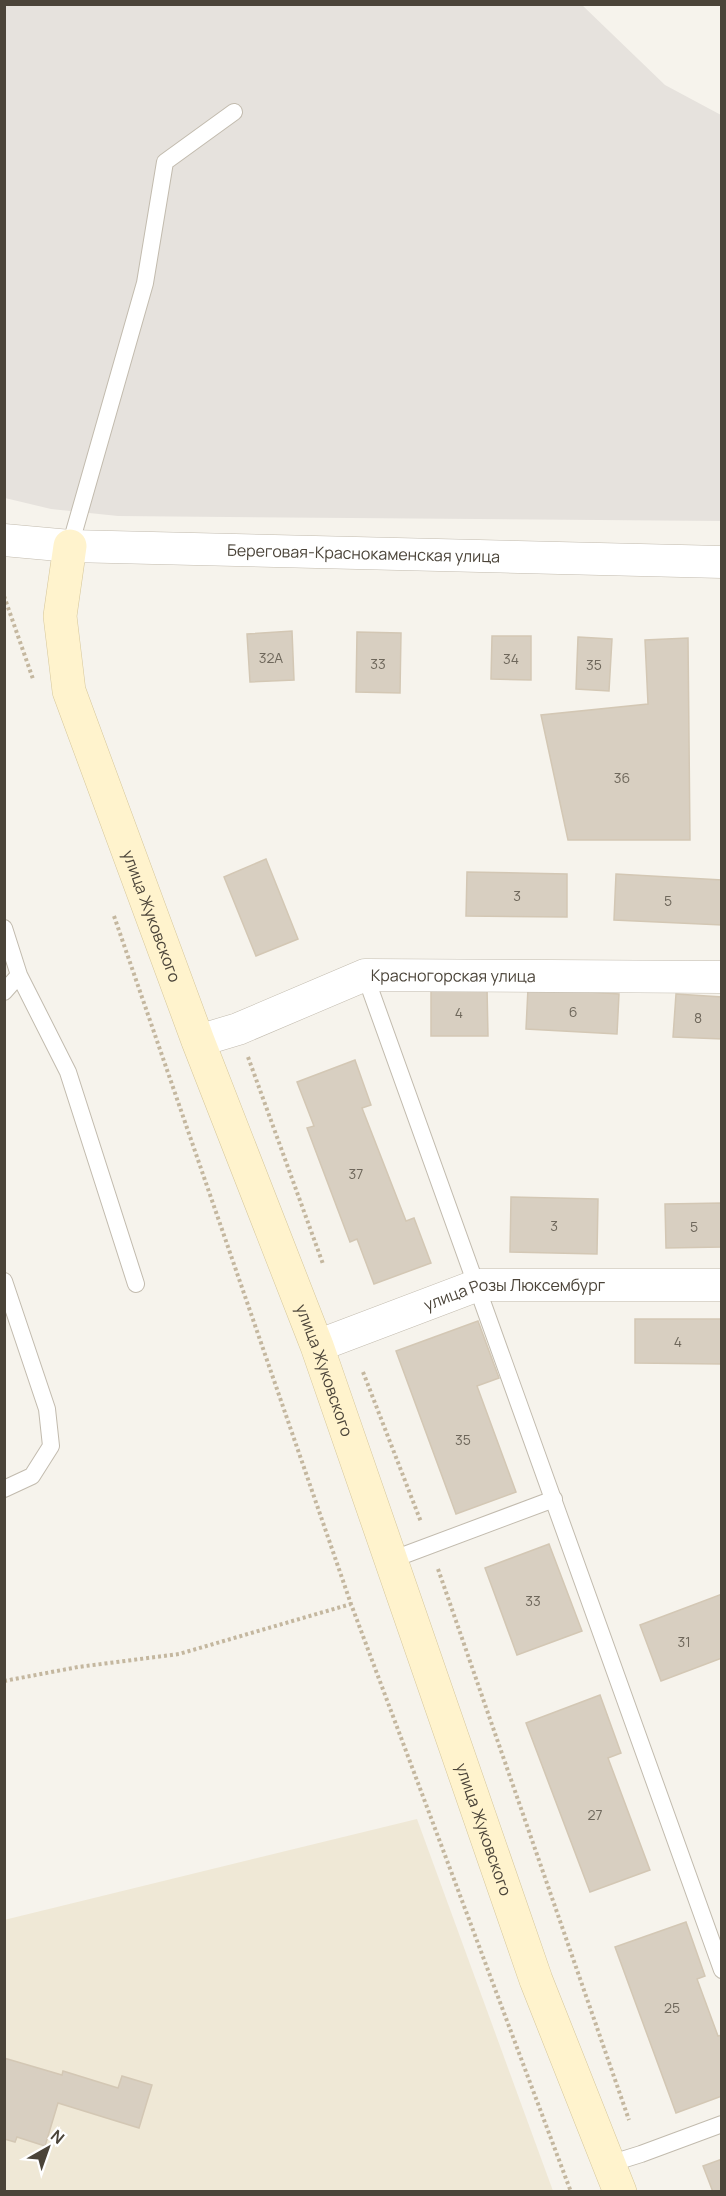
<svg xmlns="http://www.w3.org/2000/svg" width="726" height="2196" viewBox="0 0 726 2196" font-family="Manrope,sans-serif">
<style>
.industrial{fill:#e6e2dd}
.education{fill:#efe8d6}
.building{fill:#d8cfc1;stroke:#d3c7b4;stroke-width:1.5}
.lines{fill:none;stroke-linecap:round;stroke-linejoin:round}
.lane-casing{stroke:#c2bbae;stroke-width:18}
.street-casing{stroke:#c2bbae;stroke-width:33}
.secondary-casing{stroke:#d6c79b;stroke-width:34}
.path{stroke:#c4b79f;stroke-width:4;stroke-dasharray:3 3;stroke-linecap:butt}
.lane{stroke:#fff;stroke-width:16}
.street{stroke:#fff;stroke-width:32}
.secondary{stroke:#fff3cd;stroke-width:33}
.labels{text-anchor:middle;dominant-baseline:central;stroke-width:5;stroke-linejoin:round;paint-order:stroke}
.number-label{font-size:14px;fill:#6e675b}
.street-label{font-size:16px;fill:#4b4439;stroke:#fff}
</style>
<rect width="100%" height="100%" fill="#f6f3ec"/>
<!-- industrial -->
<path class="industrial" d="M5,5H582L665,85L721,115V521L118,516L51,509L5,498Z"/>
<!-- education -->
<path class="education" d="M417,1819L553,2191H5L4,1920Z"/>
<!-- building -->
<path class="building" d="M292,631L294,680L250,682L247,634Z
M357,632L401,633L400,693L356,692Z
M492,636H531V680L491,679Z
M578,637L612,639L609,691L576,689Z
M688,638L690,840H568L541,715L648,704L645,640Z
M266,859L298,939L256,956L224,877Z
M467,872L567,874V917L466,916Z
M616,874L722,880V925L614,920Z
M431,987H487L488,1036H431Z
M528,988L619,994L617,1034L526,1029Z
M676,994L722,997V1039L673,1037Z
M355,1060L371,1105L362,1108L406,1221L414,1218L431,1263L374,1284L357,1239L350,1242L307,1128L314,1126L297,1082Z
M511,1197L598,1199L597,1254L510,1252Z
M722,1203V1247L666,1248L665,1204Z
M635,1319H722V1364L635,1363Z
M478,1321L499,1378L477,1386L516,1492L456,1514L396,1351Z
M549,1544L582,1631L517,1655L485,1568Z
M722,1594V1658L661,1681L640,1625Z
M600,1695L621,1753L608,1758L650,1870L590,1892L526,1723Z
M686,1922L705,1976L697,1979L718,2036L722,2035V2096L676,2113L615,1947Z
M4,2058L62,2075L63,2071L118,2088L122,2076L152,2085L139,2128L58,2103L45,2146L17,2137L15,2142L4,2139Z
M722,2159V2192H713L703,2166Z"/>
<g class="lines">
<!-- lane casing -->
<g class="lane-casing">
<path id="lane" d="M70,546L145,283L165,162L234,112
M4,928L19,975L68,1072L136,1284
M365,975L722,1970
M4,992L19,975
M4,1281L47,1409L51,1446L32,1476L4,1489
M391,1560L554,1499
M609,2164L641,2154L722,2124"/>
</g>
<!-- street casing -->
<g class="street-casing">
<g id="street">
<path id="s1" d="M4,540L70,546L722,562"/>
<path id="s2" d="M198,1041L238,1029L365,975L722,977"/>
<path id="s3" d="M317,1346L478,1285H722"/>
</g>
</g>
<!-- secondary casing -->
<g class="secondary-casing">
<g id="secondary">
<path id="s4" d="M70,546L60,616L69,691L198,1041L317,1346L536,1980L620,2192"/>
</g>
</g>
<!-- path -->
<path class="path" d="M4,596L33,679
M114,916L351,1604L571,2192
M248,1057L323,1264
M363,1372L421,1522
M438,1569L629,2120
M4,1681L78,1667L179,1654L351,1604"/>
<!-- lane -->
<use href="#lane" class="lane"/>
<!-- street -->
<use href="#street" class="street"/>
<!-- secondary -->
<use href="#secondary" class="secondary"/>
</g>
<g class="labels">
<!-- number labels -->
<g class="number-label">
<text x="271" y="657">32А</text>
<text x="511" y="658">34</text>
<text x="378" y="663">33</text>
<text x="594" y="664">35</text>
<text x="622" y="777">36</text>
<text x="517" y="895">3</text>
<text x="668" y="900">5</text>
<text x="573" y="1011">6</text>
<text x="459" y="1012">4</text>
<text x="698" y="1017">8</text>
<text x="356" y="1173">37</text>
<text x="554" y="1225">3</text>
<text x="694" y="1226">5</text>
<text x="678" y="1341">4</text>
<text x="463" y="1439">35</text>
<text x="533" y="1600">33</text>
<text x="684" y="1641">31</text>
<text x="595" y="1814">27</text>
<text x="672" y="2007">25</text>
</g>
<!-- street labels -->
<g class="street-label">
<text stroke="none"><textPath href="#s1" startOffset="360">Береговая-Краснокаменская улица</textPath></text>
<text stroke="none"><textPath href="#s4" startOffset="386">улица Жуковского</textPath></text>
<text stroke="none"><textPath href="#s2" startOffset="268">Красногорская улица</textPath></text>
<text stroke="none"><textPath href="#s3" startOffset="207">улица Розы Люксембург</textPath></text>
<text stroke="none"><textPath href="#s4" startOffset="872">улица Жуковского</textPath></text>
<text stroke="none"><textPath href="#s4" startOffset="1358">улица Жуковского</textPath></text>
</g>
</g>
<!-- border -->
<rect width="726" height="2196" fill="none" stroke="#4b4439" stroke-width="12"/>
<!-- north arrow -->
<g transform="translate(48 2148) rotate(40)" stroke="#ffffff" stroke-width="4.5" paint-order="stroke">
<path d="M0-4.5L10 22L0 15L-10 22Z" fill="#4b4439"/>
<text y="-9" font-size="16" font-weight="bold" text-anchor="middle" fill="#4b4439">N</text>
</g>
</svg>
